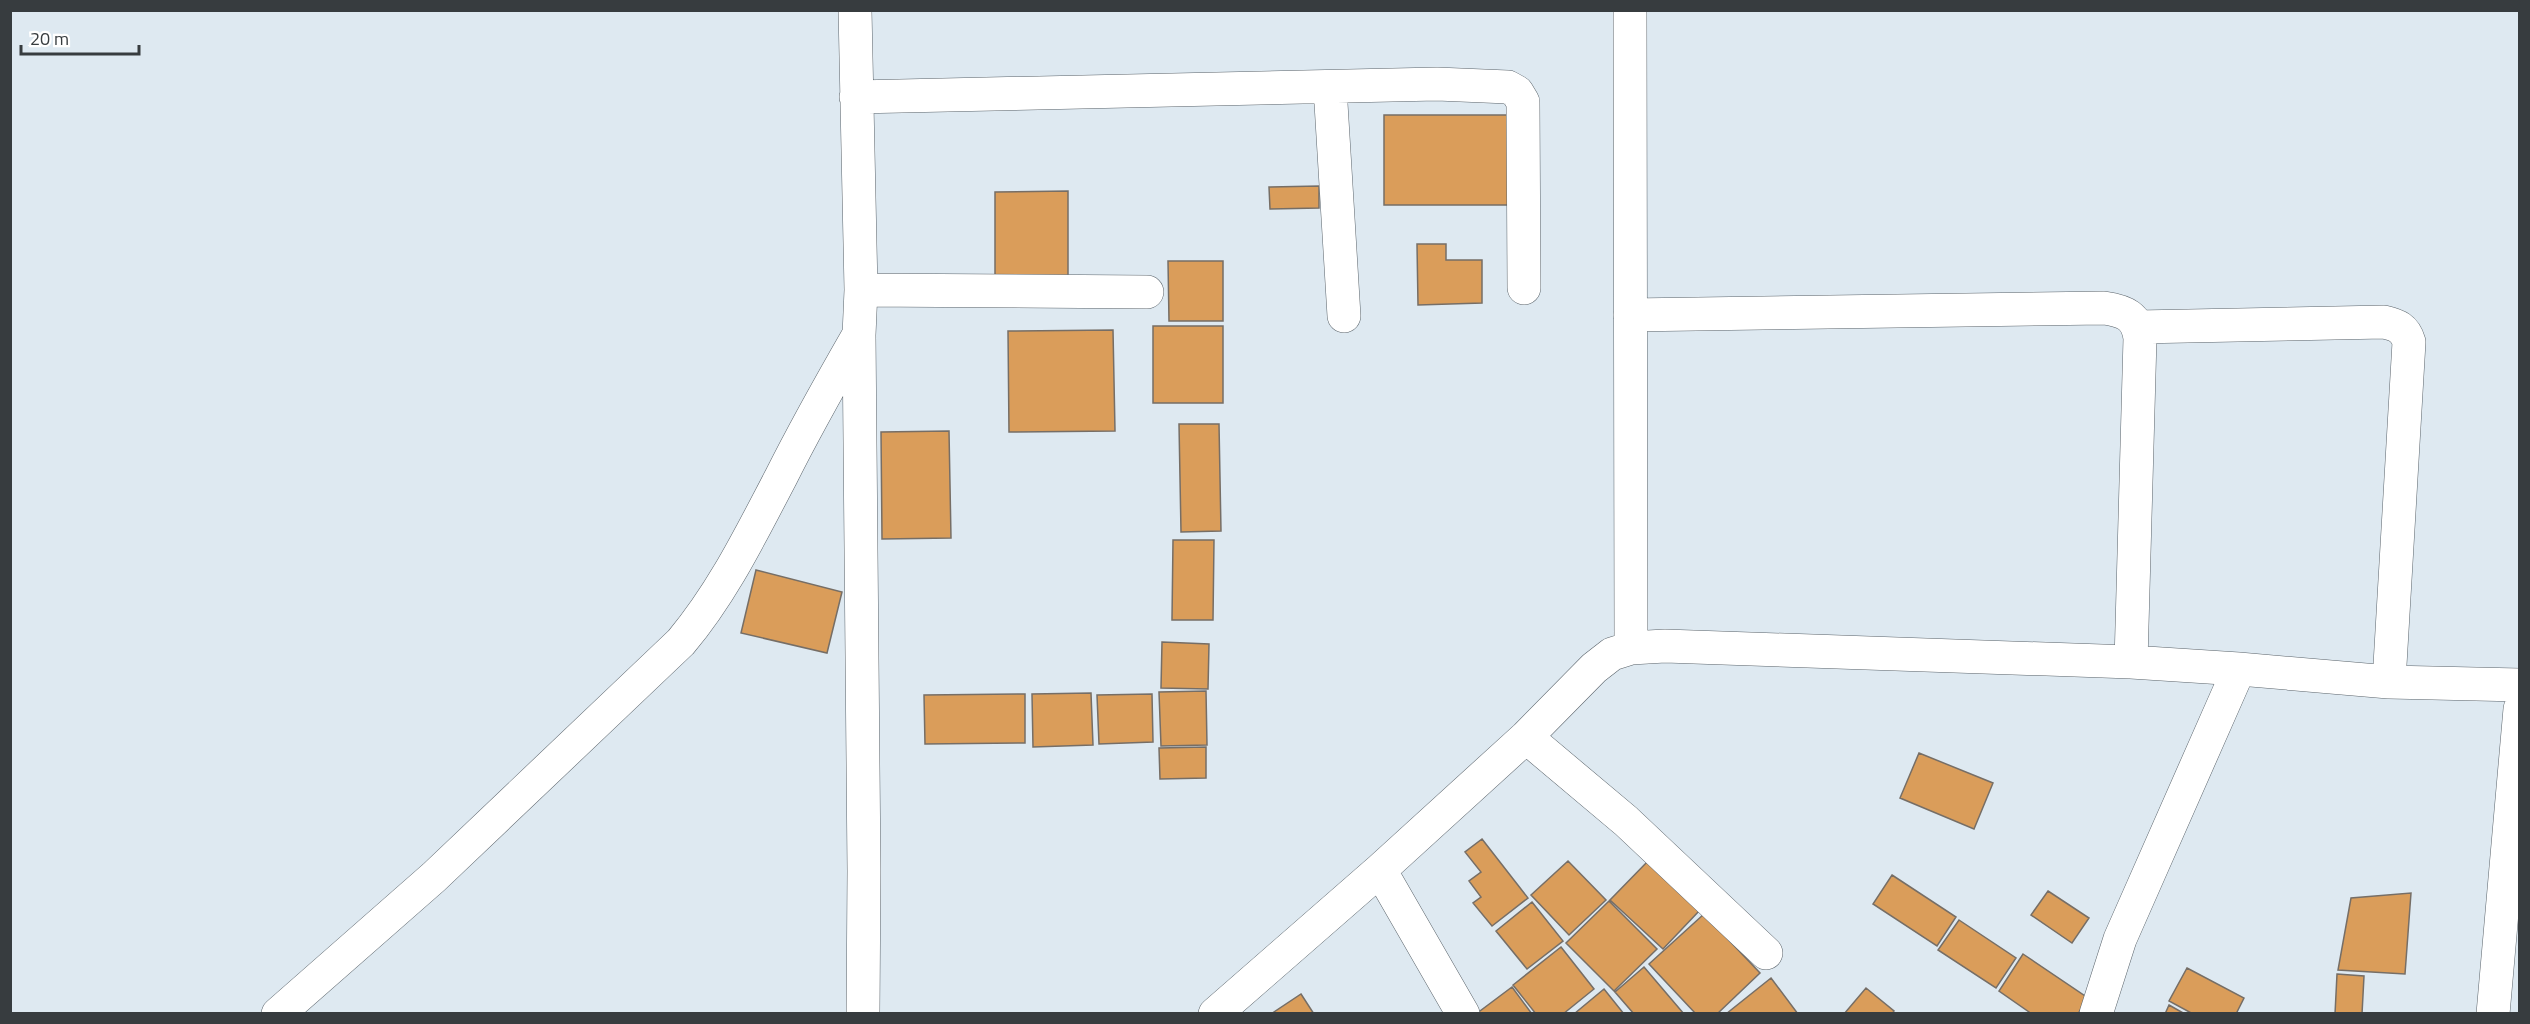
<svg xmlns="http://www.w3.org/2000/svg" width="2530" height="1024" viewBox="0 0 2530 1024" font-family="'Titillium Web',sans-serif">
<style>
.building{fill:#da9d5a;stroke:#766e66;stroke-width:1.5}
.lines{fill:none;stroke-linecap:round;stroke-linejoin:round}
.minor-casing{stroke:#5b646b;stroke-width:34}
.minor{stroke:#fff;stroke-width:33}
</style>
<rect width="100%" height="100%" fill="#dee9f1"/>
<!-- building -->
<path class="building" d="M1384,115H1520L1519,205H1384Z
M1319,186V208L1270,209L1269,187Z
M1068,191V286H995V192Z
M1417,244H1446V260H1482V303L1418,305Z
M1168,261H1223V321H1169Z
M1153,326H1223V403H1153Z
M1113,330L1115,431L1009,432L1008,331Z
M1179,424H1219L1221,531L1181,532Z
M949,431L951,538L882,539L881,432Z
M1173,540H1214L1213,620H1172Z
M756,570L842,592L827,653L741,633Z
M1162,642L1209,644L1208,689L1161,688Z
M1206,691L1207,745L1161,746L1159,692Z
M1091,693L1093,745L1033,747L1032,694Z
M1025,694V743L925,744L924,695Z
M1152,694L1153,742L1099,744L1097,695Z
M1206,747V778L1160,779L1159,748Z
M1919,753L1993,783L1974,829L1900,798Z
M1482,839L1528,898L1492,926L1473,903L1481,897L1469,881L1481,872L1465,852Z
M1568,861L1606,900L1569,935L1531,895Z
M1648,861L1700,910L1663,949L1610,900Z
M1892,875L1956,917L1937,946L1873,904Z
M2048,891L2089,918L2072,943L2031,915Z
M2411,893L2405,974L2338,970L2351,898Z
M1609,901L1657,949L1614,991L1566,943Z
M1532,902L1563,941L1527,969L1496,931Z
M1704,914L1760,973L1717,1014H1696L1649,964Z
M1959,920L2016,958L1996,988L1938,950Z
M1561,947L1594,989L1563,1014H1536L1513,985Z
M2023,954L2088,998L2078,1014H2032L1999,991Z
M1644,967L1684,1014H1634L1615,992Z
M2187,968L2244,998L2236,1014H2193L2169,1001Z
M2337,974L2364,976L2362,1014H2335Z
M1771,978L1798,1014H1726Z
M1512,987L1532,1014H1476Z
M1866,988L1894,1011L1892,1014H1844Z
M1604,989L1624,1014H1574Z
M1301,994L1314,1014H1271Z
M2169,1005L2185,1014H2165Z"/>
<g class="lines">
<!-- minor casing -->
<g class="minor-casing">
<path id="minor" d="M855,10L861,290L859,335L864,871L863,1014
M1630,10L1631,648
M1330,87L1344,316
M856,97L1437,84L1508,87L1517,92L1523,102L1524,288
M861,290L1147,292
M1630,315L2104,308C2125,311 2137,316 2140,338L2131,662
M2138,327L2384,322C2397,325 2405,328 2409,342L2389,682
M1526,737L1626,821L1766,953
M1380,870L1463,1014
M278,1014L434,877L681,642C723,592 751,534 781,477C805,429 831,383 858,336
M1215,1014L1380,870L1526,737L1594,668L1612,654L1631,648L1665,646L2131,662L2239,669L2389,682L2520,685
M2096,1014L2120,939L2239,669
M2493,1014L2520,709"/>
</g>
<!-- minor -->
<use href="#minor" class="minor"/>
</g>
<!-- border -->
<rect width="2530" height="1024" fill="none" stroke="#373c3f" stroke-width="24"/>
<!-- scale -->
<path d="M21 45v9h118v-9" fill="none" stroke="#373c3f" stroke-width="3"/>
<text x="30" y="45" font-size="18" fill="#373c3f" stroke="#ffffff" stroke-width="4.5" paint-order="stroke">20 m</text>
</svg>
